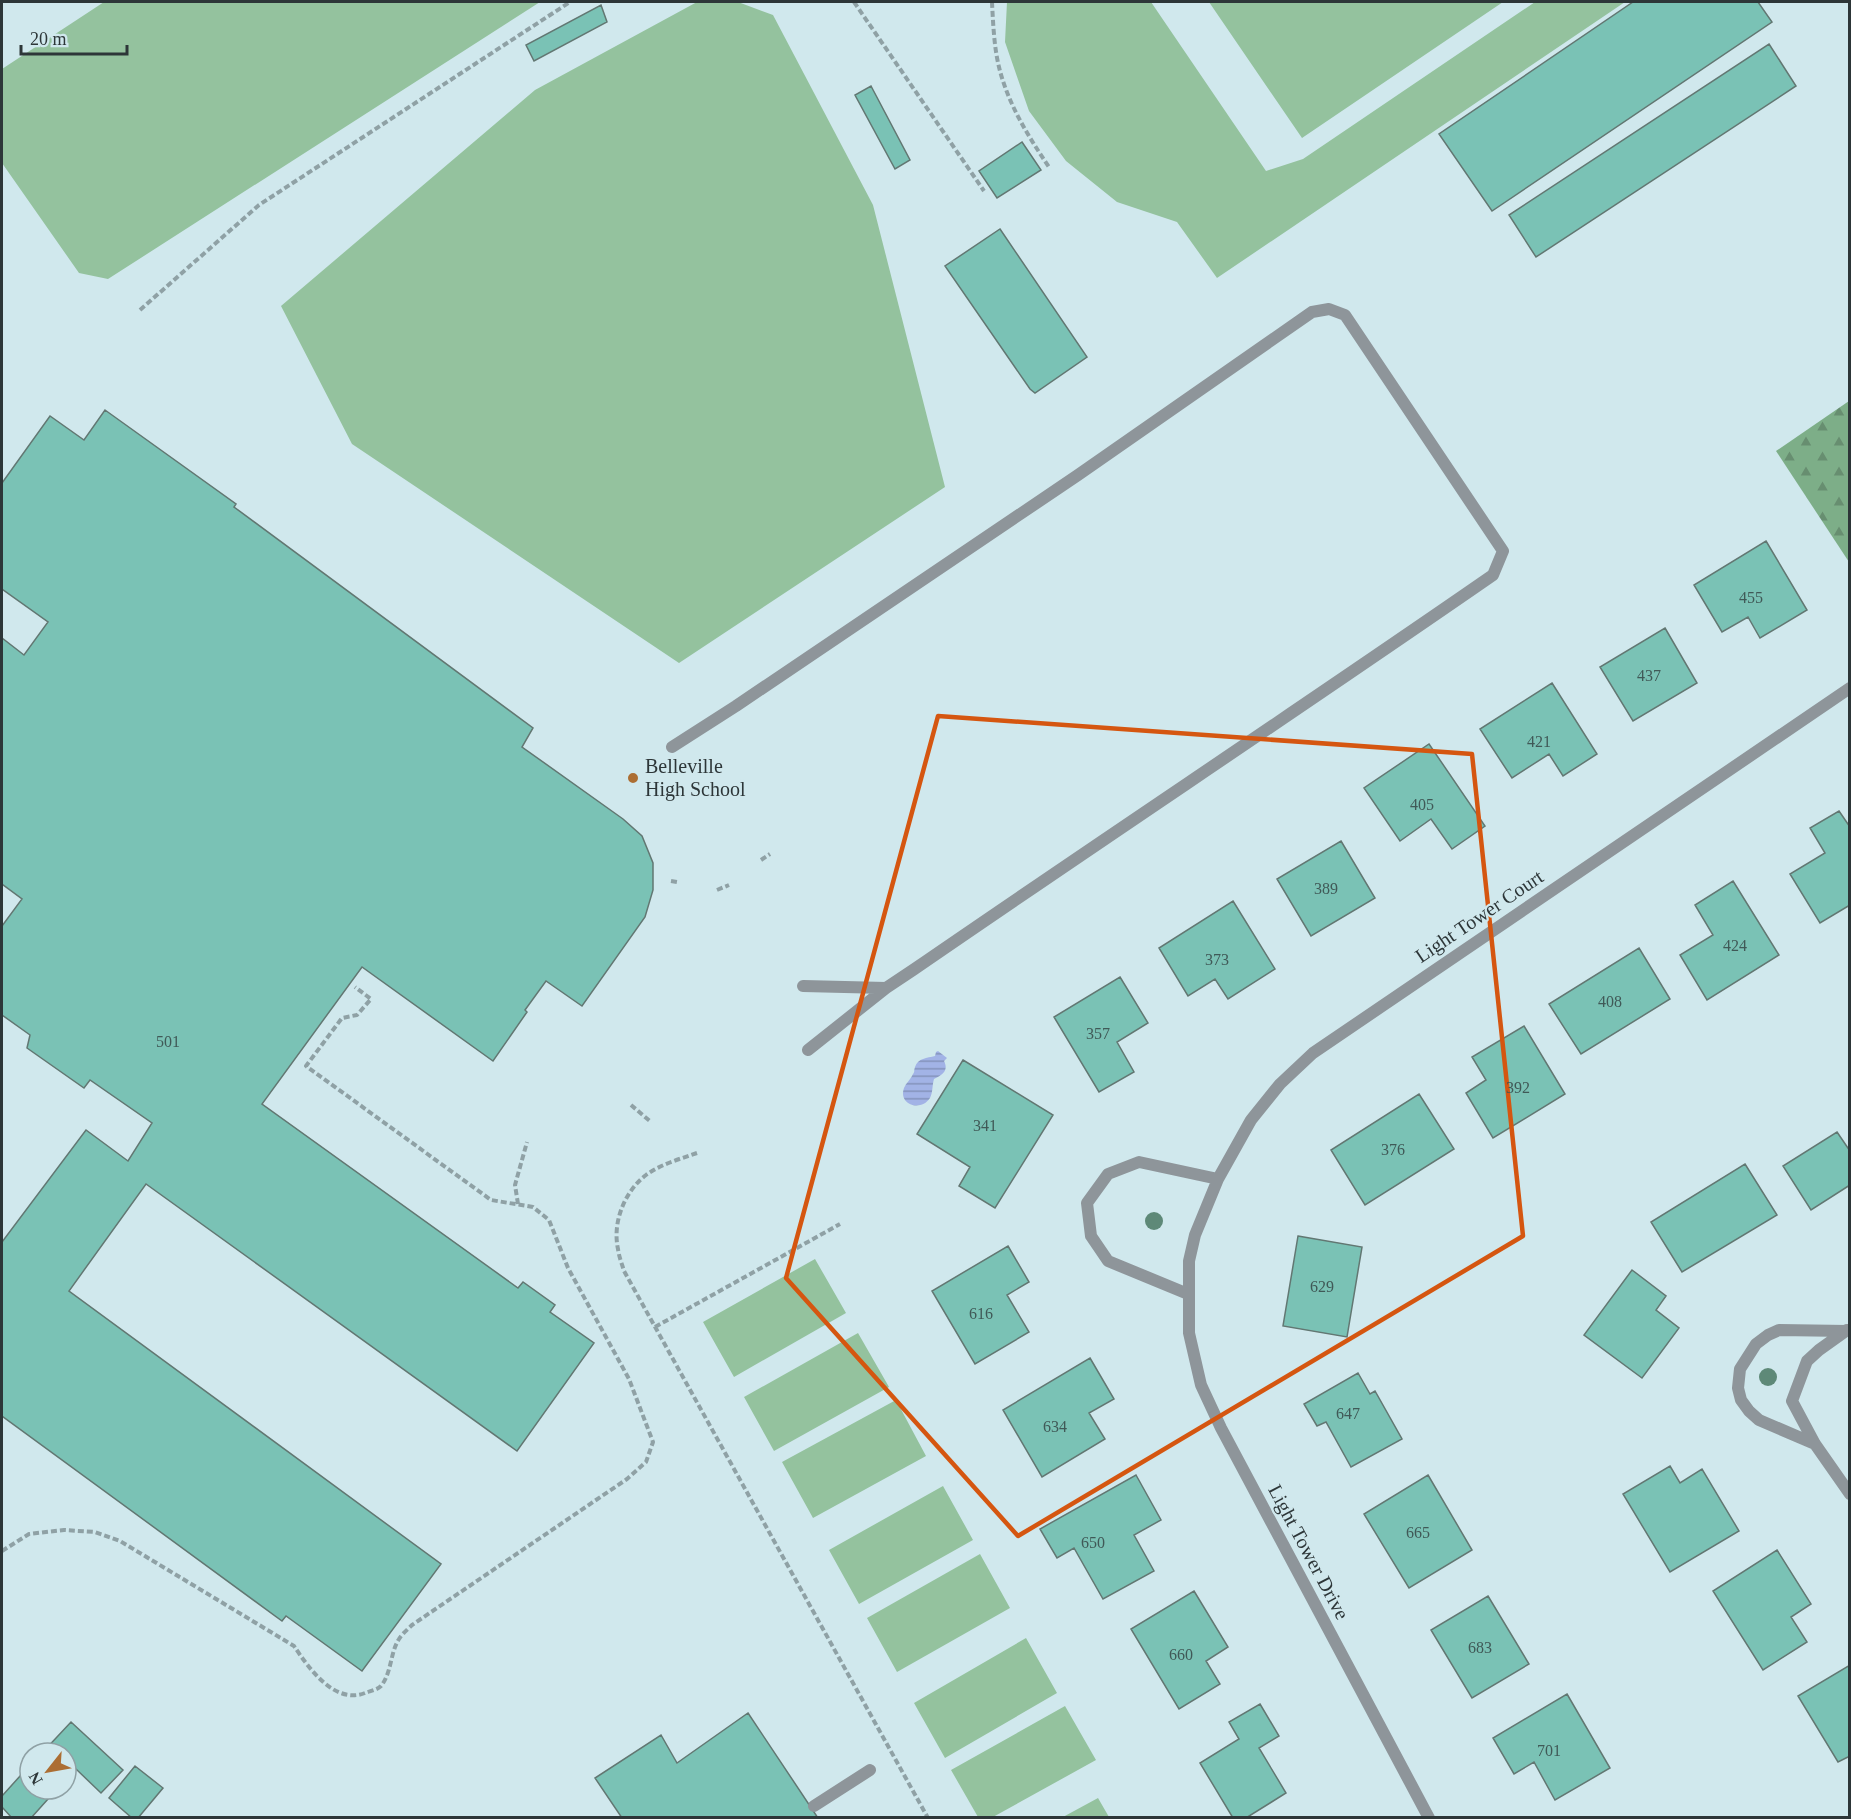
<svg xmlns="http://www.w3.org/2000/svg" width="1851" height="1819" viewBox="0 0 1851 1819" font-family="'Times New Roman',serif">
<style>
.grass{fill:#94c29e}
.forest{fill:url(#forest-firs)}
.water{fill:url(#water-rules)}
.building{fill:#7ac2b5;stroke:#627772;stroke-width:1.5}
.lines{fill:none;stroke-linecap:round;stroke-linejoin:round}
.path{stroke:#8fa1a5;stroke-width:4;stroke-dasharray:6 3;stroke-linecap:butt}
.service{stroke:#8e959a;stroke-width:12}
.minor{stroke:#8e959a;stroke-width:12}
.tree{fill:#5e8978}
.marked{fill:none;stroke:#d55610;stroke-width:4.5;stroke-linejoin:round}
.poi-dot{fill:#ac6e33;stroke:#d0e8ed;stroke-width:2}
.labels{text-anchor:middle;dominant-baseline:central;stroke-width:4.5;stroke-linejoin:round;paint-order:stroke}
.number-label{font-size:16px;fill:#405957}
.poi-label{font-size:20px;fill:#2d3638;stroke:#d0e8ed;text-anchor:start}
.street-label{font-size:20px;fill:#2d3638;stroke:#d0e8ed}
</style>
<defs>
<pattern id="forest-firs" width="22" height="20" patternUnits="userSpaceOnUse" patternTransform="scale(1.5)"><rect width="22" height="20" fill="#7dae88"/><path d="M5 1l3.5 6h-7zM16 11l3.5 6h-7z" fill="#678e70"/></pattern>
<pattern id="water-rules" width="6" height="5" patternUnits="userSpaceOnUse" patternTransform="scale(1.5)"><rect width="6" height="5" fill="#a2b3e6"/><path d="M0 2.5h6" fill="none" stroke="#8492bb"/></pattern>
</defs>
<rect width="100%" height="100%" fill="#d0e8ed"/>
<!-- grass -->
<path class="grass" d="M104,2H540L108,279L79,273L2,163V69Z
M697,2H738L773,15L873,205L945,487L679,663L352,444L281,306L535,90Z
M1007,2H1151L1266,171L1303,159L1535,2H1625L1217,278L1177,222L1117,202L1066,161L1029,111L1005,42Z
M1209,2H1503L1302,138Z
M815,1259L846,1313L734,1377L703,1322Z
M858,1333L889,1387L774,1451L744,1397Z
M896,1400L926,1456L813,1518L782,1462Z
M943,1486L973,1540L859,1604L829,1550Z
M980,1554L1010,1608L897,1672L867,1618Z
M1026,1638L1057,1693L945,1758L914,1703Z
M1065,1706L1096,1760L993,1817H978L951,1770Z
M1098,1798L1109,1817H1063Z"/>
<!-- forest -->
<path class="forest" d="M1849,401V562L1776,451Z"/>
<!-- water -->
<path class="water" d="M938,1051L947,1058L944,1061C949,1071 942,1075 934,1079C932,1086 933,1092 930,1098C921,1112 898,1105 904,1088C906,1083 910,1080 912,1076C916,1069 913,1074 915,1067C918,1058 927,1058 935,1056L936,1052Z"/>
<!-- building -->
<path class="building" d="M1633,2H1758L1772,22L1492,211L1439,134Z
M601,5L607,22L534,61L526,45Z
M1769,44L1796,86L1536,257L1509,215Z
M871,86L910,160L895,169L855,95Z
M1022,142L1041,170L997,198L979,171Z
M1000,229L1087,357L1035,393L1030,389L945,266Z
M105,410L236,504L234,507L533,728L522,747L623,819L642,836L653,863V890L645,917L582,1006L546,981L525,1010L527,1012L493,1061L362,967L262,1104L518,1288L523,1282L555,1305L550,1312L594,1343L517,1451L146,1184L69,1291L441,1564L362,1671L286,1616L282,1621L2,1416V1242L86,1130L128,1161L152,1123L90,1080L84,1088L27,1048L30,1035L2,1015V926L22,899L2,884V638L24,655L48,622L2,589V483L50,416L84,440Z
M1766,541L1807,610L1760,638L1748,617L1722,632L1694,585Z
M1665,628L1697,683L1633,721L1600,667Z
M1552,683L1597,754L1563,776L1549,754L1512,778L1480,729Z
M1429,744L1485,826L1452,849L1431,819L1400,841L1364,788Z
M1839,811L1850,827V905L1820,923L1790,874L1825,853L1810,828Z
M1341,841L1375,898L1311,936L1277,879Z
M1733,881L1779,955L1707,1000L1680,955L1713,935L1695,905Z
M1233,901L1275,969L1228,999L1215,979L1188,996L1159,948Z
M1639,948L1670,999L1581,1054L1549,1004Z
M1120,977L1148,1023L1117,1042L1134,1072L1099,1092L1054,1017Z
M1524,1026L1565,1094L1493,1138L1466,1093L1486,1080L1472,1057Z
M963,1060L1053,1115L995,1208L959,1186L970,1167L917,1134Z
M1419,1094L1454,1149L1365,1205L1331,1150Z
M1837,1132L1850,1151V1185L1811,1210L1783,1166Z
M1745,1164L1777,1215L1682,1272L1651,1222Z
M1298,1236L1362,1247L1347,1337L1283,1326Z
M1008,1246L1029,1282L1007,1295L1029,1332L975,1364L932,1291Z
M1632,1270L1666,1296L1656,1310L1679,1328L1642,1378L1584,1335Z
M1090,1358L1114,1399L1089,1413L1105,1439L1042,1477L1003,1410Z
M1358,1373L1370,1394L1375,1391L1402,1439L1351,1467L1326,1422L1317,1426L1304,1404Z
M1670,1466L1680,1483L1702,1469L1739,1531L1670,1572L1623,1494Z
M1136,1475L1161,1520L1134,1535L1154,1571L1103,1599L1074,1548L1057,1558L1040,1529Z
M1428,1475L1472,1550L1409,1588L1364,1514Z
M1777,1550L1811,1604L1791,1617L1807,1642L1763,1670L1713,1591Z
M1194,1591L1228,1647L1206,1661L1220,1684L1179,1709L1131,1629Z
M1488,1596L1529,1664L1472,1698L1431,1630Z
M1850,1665V1756L1838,1762L1798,1696Z
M1567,1694L1610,1768L1555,1800L1534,1762L1514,1774L1493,1738Z
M1260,1704L1279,1736L1259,1748L1286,1793L1246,1818H1233L1200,1763L1239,1739L1229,1722Z
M748,1713L818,1818H622L595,1778L661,1735L677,1763Z
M71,1722L123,1770L101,1793L76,1769L66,1780V1753H42Z
M30,1765V1789H57L31,1818H12L2,1807V1796Z
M135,1766L163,1788L138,1818H132L109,1798Z"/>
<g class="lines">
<!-- path -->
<path class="path" d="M854,2L984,191
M992,2C993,22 994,47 999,67C1008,104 1028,136 1049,167
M140,310L259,205L570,2
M761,860L770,854
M671,881L677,882
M717,890L729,885
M631,1105L651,1122
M697,1153C680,1159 661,1164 646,1175C625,1191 612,1222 618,1249C619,1257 622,1264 624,1271L928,1818
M518,1204L515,1185L527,1142
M655,1327L840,1224
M2,1551L29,1534L64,1530L95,1532L120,1541L294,1646C308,1667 334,1705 365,1693C370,1691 377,1690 381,1686C392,1672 390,1653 399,1639C402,1634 408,1629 412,1625L627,1479L646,1462L653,1442L629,1379L568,1268L549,1220L533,1207L491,1200L306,1066L342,1018L357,1015L371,999L355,987"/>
<!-- service -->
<path class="service" d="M672,747L736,706L1078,475L1312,312L1329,309L1345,315L1503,551L1493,575C1301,708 1106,837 913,970L886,988L808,1050
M803,986L886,988
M814,1806L870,1770"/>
<!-- minor -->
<path class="minor" d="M1188,1294L1108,1261L1091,1236L1087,1203L1108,1174L1139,1162L1218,1179
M1847,1330L1819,1350L1807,1361L1792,1401L1815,1444L1850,1494
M1815,1444L1759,1420L1749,1411L1741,1400L1738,1388L1740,1369L1756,1344L1768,1335L1779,1330L1847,1331
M1429,1818L1221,1428L1201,1385L1189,1333V1261L1195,1235L1218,1179L1251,1120L1280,1084L1313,1053L1850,688"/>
</g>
<!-- trees -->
<g class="tree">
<circle cx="1154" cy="1221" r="9"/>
<circle cx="1768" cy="1377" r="9"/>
</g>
<!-- marked area -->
<path class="marked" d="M938,716L1472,754L1523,1236L1018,1536L786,1278Z"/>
<!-- markers -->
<circle class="poi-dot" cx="633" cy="778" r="6"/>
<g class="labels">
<!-- number labels -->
<g class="number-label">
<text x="1751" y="597">455</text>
<text x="1649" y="675">437</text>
<text x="1539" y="741">421</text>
<text x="1422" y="804">405</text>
<text x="1326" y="888">389</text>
<text x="1735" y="945">424</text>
<text x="1217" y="959">373</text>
<text x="1610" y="1001">408</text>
<text x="1098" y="1033">357</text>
<text x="168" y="1041">501</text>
<text x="1518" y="1087">392</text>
<text x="985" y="1125">341</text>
<text x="1393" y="1149">376</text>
<text x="1322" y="1286">629</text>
<text x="981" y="1313">616</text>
<text x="1348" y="1413">647</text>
<text x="1055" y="1426">634</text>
<text x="1418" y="1532">665</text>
<text x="1093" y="1542">650</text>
<text x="1480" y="1647">683</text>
<text x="1181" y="1654">660</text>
<text x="1549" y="1750">701</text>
</g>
<!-- poi labels -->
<g class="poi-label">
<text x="645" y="766">Belleville<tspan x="645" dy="23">High School</tspan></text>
</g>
<!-- street labels -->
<g class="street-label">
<text transform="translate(1479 916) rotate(-34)">Light Tower Court</text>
<text transform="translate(1309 1552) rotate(62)">Light Tower Drive</text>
</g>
</g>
<!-- border -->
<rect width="1851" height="1819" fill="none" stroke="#2d3638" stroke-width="6"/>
<!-- north arrow -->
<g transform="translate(48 1771) rotate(239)"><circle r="28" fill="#d0e8ed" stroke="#8fa1a5" stroke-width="1.5"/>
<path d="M0-4.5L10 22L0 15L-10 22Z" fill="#ac6e33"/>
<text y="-9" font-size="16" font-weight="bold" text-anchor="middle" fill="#2d3638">N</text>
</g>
<!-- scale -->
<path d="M21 45v9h106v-9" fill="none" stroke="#2d3638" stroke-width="3"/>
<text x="30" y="45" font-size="18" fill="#2d3638" stroke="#d0e8ed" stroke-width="4.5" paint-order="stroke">20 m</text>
</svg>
